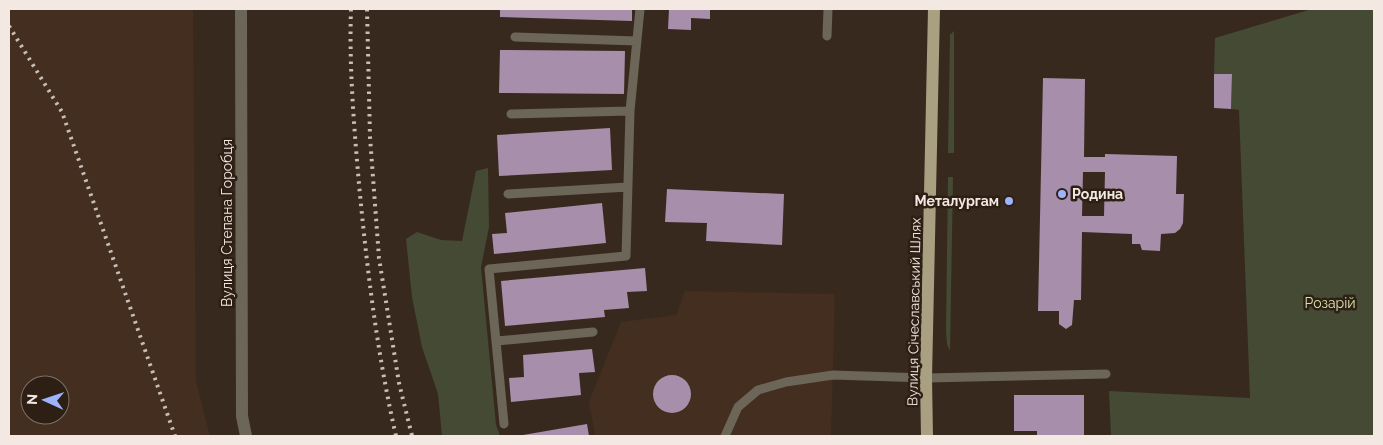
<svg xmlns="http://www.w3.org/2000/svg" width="1383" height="445" viewBox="0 0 1383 445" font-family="Raleway,sans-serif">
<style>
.built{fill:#432e1f;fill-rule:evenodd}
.green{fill:#444a33}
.building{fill:#a78eab;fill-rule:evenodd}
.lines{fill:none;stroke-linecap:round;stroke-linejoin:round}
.service{stroke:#6b6658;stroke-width:9}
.tertiary{stroke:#6b6658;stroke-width:12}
.primary{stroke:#a99f81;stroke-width:12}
.rail{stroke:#c9beb6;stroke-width:4;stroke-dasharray:2.5 5;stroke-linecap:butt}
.poi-dot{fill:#9db4fd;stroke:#2e1f15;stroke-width:2}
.labels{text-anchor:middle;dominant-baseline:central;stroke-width:5;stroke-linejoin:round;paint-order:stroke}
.poi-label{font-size:14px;font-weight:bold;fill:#f3e9e2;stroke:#2e1f15;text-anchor:start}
.street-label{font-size:14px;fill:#f3e9e2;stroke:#2e1f15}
.park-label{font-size:14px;fill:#d5e4a7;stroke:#2e1f15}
</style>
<rect width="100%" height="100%" fill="#38291e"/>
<!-- built -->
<path class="built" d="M9,9H193L196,381L210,436H9ZM30,385H60V415H30Z
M685,291L835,294L831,436H595L589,402L621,322L676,315Z"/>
<!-- green -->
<path class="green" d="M1312,9H1374V436H1111L1109,391L1250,398L1239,110L1231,109L1232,74H1214L1215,38Z
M954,31V153H948L950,35Z
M488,168L489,227L481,267L496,425L500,436H442L438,394L422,347L412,297L406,239L417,232L441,240L462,241L476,171Z
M948,177H953L950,351L947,344L946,331Z"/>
<!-- building -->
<path class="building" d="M500,9H632V21L500,17Z
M669,9H710V19L691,18V30L668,29Z
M500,50L625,51L624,94L499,93Z
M1214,74H1232L1231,109L1214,108Z
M1043,78L1085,79L1084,157H1105V154L1177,156L1176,194H1184L1183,223L1180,229L1175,233L1161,234L1160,251L1142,250L1140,244H1132V234L1082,232L1081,300H1074L1072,325L1066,329L1059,324V311H1038ZM1083,172H1105L1104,216H1082Z
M610,128L612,170L499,176L497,135Z
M667,189L784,194L782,245L706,241L707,223L665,222Z
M602,203L606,243L494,254L492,234L507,233L505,213Z
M645,268L647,291L627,292L629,308L604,310L605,317L505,326L501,281Z
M592,349L595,372L579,373L581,395L511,402L509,378L524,377L523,355Z
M653 394a19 19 0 1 1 38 0a19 19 0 1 1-38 0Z
M1014,395H1084V436H1037V431H1014Z
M587,424L589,436H523V435Z"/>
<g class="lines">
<!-- service -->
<path class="service" d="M827,36L828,9
M515,37L637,41
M511,114L630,111
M508,194L628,187
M497,341L593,332
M504,424L489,269L626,256L630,111L640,9
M725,436L738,407L758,390L786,382L833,375L926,378L1106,374"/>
<!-- tertiary -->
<path class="tertiary" d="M241,9L242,416L246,436"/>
<!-- primary -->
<path class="primary" d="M927,436L926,378L934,9"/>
<!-- rail -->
<path class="rail" d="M351,9C349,67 354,126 359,184C367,269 377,353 396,436
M367,9L370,137L379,258L399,383L412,436
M9,26L62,112L175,436"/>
</g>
<!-- markers -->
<g class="poi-dot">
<circle cx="1062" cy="194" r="5"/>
<circle cx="1009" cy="201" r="5"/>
</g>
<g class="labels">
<!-- poi labels -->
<g class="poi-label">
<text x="1072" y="194">Родина</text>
<text x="999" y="201" text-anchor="end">Металургам</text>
</g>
<!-- street labels -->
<g class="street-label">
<text transform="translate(227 223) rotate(-90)">Вулиця Степана Горобця</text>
<text transform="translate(914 312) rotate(-89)">Вулиця Січеславський Шлях</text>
</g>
<!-- park labels -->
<g class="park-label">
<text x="1330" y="303">Розарій</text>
</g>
</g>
<!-- border -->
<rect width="1383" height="445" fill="none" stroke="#f3e9e2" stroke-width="20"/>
<!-- north arrow -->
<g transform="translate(45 400) rotate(273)"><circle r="24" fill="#2e1f15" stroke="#7d7067"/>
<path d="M0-4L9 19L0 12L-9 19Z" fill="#9db4fd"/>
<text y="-8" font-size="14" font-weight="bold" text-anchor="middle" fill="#f3e9e2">N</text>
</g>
</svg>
